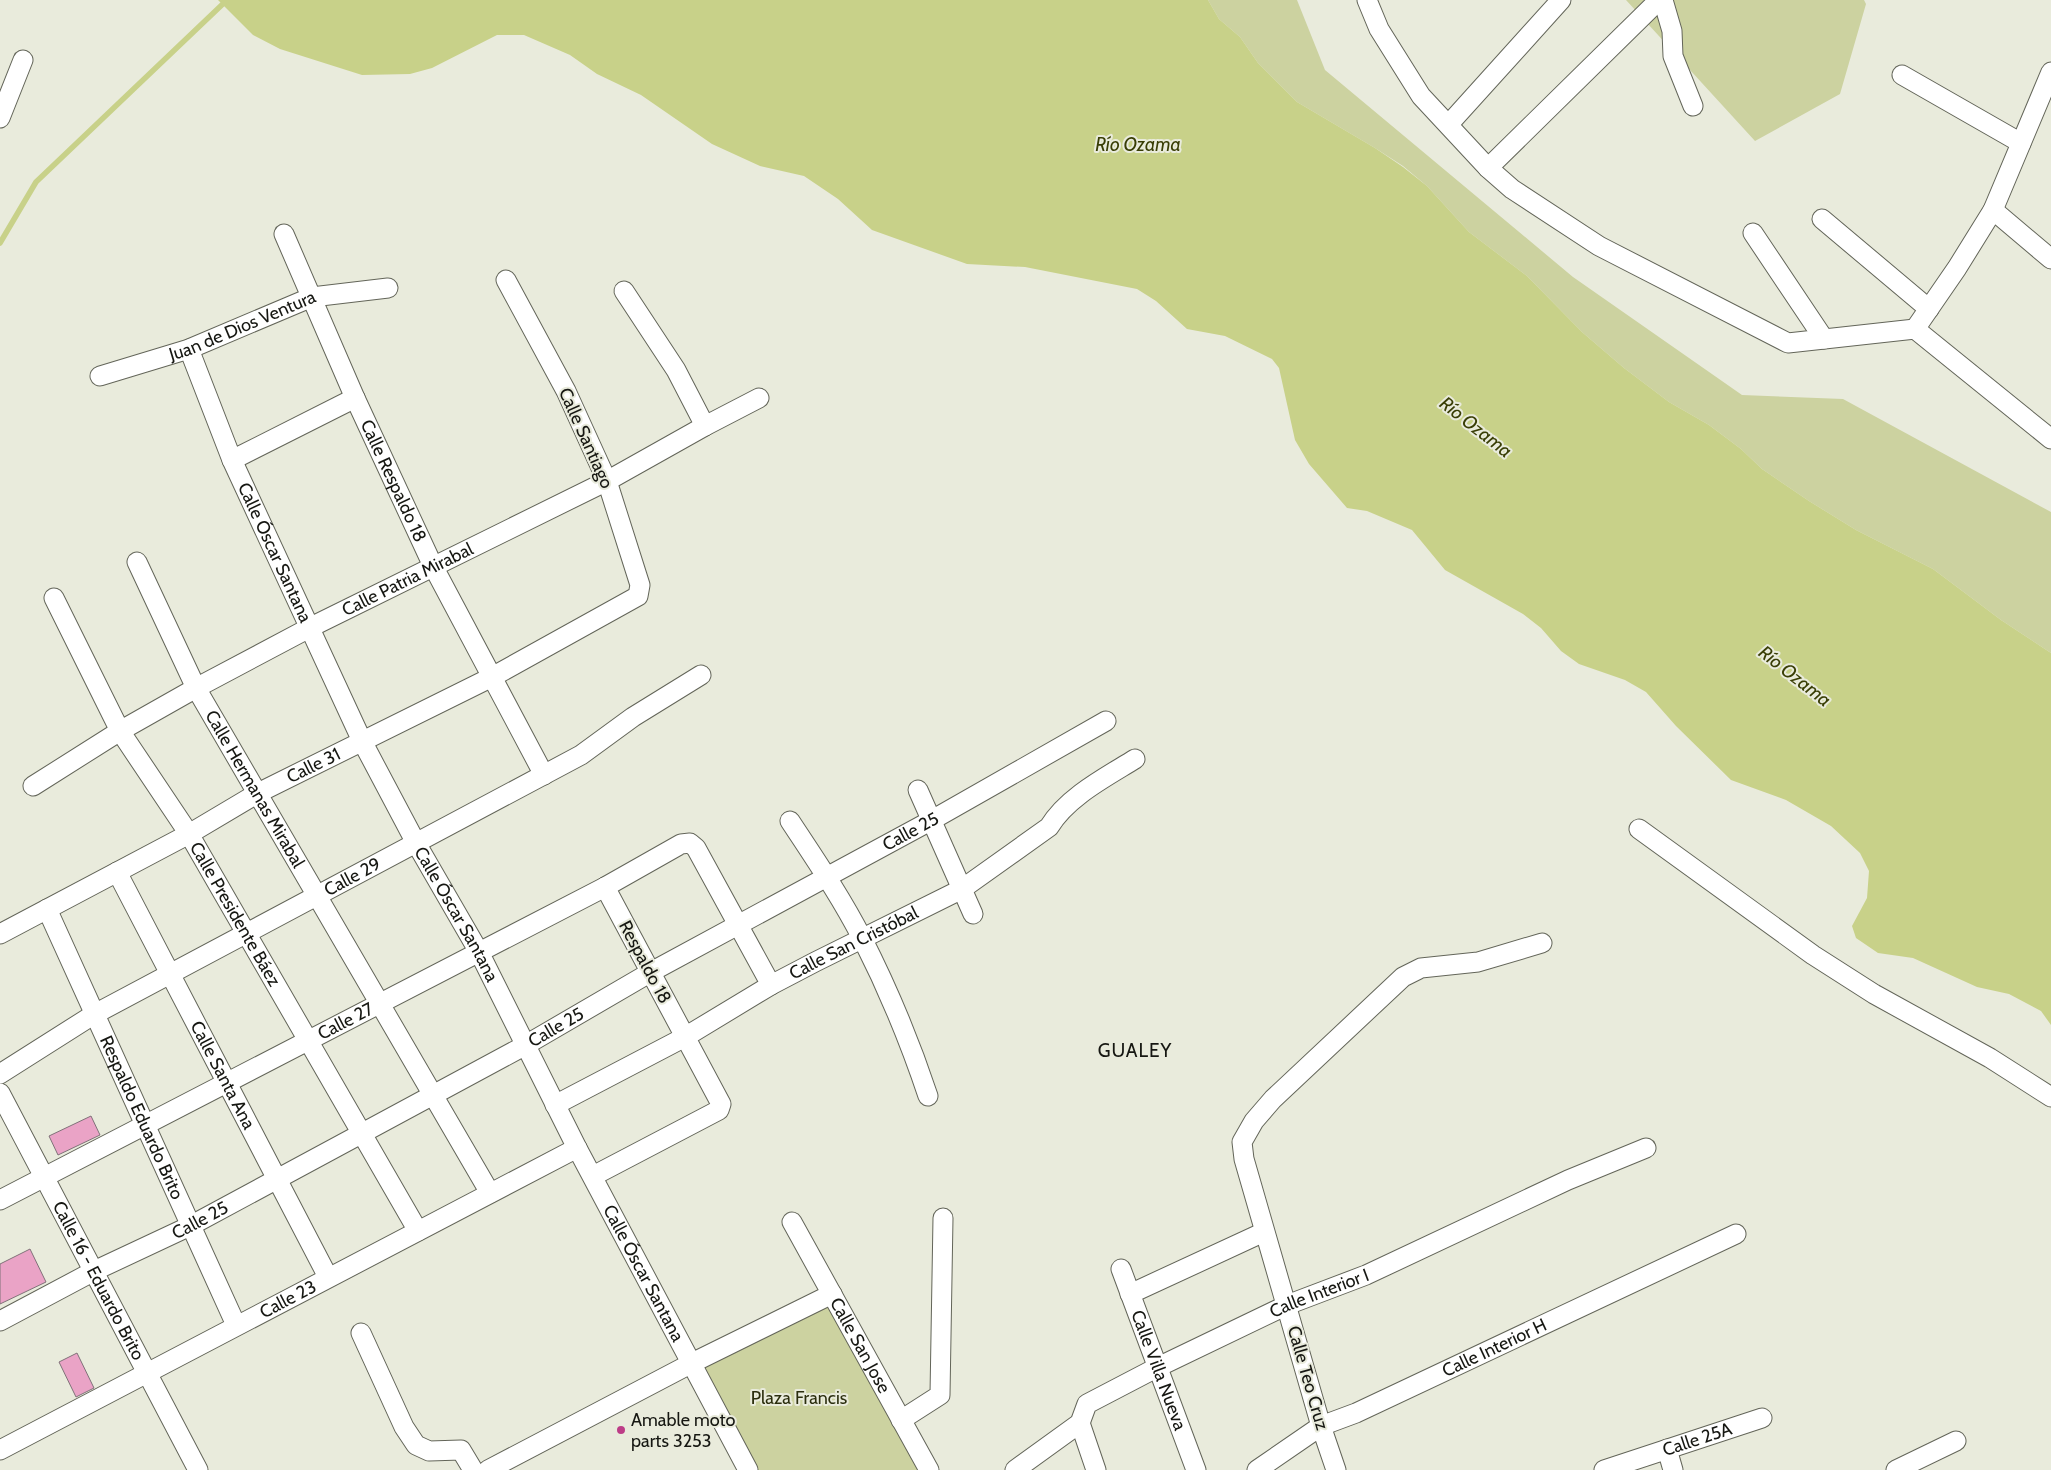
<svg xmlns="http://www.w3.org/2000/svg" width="2051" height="1470" viewBox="0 0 2051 1470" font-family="Cabin,sans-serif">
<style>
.green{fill:#ccd2a0}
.water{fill:#c8d189}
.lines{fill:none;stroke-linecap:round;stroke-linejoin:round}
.stream{stroke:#c8d189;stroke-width:5.5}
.building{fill:#eaa3c6;stroke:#807279}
.minor-casing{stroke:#636559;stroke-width:21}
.minor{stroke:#fff;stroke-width:19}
.poi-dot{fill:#bd3c87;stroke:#e9ebdc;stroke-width:2}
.labels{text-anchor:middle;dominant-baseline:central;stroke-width:4;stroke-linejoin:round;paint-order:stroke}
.street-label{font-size:18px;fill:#161712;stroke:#e9ebdc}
.park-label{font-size:18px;fill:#2b2e0e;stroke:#e9ebdc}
.poi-label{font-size:18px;fill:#161712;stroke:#e9ebdc;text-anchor:start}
.water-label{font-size:19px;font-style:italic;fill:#393e05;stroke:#e9ebdc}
.neighbourhood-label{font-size:19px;letter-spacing:1px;fill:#161712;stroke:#e9ebdc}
</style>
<rect width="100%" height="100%" fill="#e9ebdc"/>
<!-- green -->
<path class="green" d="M1208,0H1297L1325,70L1573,277L1742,395L1843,399L2051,512V653L2001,620L1933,569L1856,530L1809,501L1762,469L1741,449L1709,425L1669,402L1624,368L1582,332L1527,276L1469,232L1427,186L1403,166L1375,148L1297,102L1258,63L1240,37L1219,19Z
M1626,0H1864L1866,4L1840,94L1755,141Z
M829,1302L921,1470H755L701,1366Z"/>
<!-- water -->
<path class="water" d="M218,0H1208L1219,19L1240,37L1258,63L1297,102L1375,148L1403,167L1427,186L1469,232L1527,276L1582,332L1624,368L1669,402L1709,425L1741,449L1762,469L1809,501L1856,530L1933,569L2001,620L2051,653V1025L2041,1011L2009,994L1977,987L1913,958L1878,953L1856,938L1852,926L1867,898L1869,871L1860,853L1831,826L1786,800L1731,780L1676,726L1646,692L1625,680L1579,664L1561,651L1541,628L1523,614L1445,570L1412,530L1367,511L1347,508L1309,464L1295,440L1279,368L1272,359L1225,336L1187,329L1156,301L1137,289L1025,267L967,264L872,230L838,199L804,176L760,166L712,144L641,95L597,74L570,55L524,35H497L432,68L410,74L362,75L280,49L253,35Z"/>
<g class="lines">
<!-- stream -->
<path class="stream" d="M0,243L36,182L227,0"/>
</g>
<!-- building -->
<path class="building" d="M91,1116L100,1135L58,1155L49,1136Z
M30,1249L46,1282L0,1304V1264Z
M77,1353L94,1388L76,1397L59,1362Z"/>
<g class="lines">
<!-- minor casing -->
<g class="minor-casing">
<g id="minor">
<path d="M1367,0L1379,29L1421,96L1488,168L1512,189L1599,246L1788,343L1915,329"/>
<path d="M1663,0L1672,31L1673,56L1693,106"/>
<path d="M2051,72L1993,210L1957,268L1915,329L2051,439"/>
<path d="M1902,75L2021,143"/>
<path d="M0,118L23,60"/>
<path d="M1449,124L1561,0"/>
<path d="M1488,168L1659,0"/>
<path d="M1993,210L2051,259"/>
<path d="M1822,219L1929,309"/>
<path d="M1753,233L1824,339"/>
<path id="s1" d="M284,234L355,398L433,566L544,775"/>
<path d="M624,291L676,370L705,426"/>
<path id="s2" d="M189,349L232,460L362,741L416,843L479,952L577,1148L748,1470"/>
<path id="s3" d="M100,376L189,349L312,297L388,288"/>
<path d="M232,460L355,398"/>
<path id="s4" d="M137,562L196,688L490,1193"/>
<path id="s5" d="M54,598L120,731L189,834L418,1231"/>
<path id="s6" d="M33,786L120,731L196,688L311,627L607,481L705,426L759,398"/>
<path d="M918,790L973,914"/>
<path d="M790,821C815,859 841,897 862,938C888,989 910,1042 928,1096"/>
<path d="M1639,829L1813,955L1874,994L1990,1058L2051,1097"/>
<path id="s7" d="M117,872L328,1277"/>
<path id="s8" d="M47,909L236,1325"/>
<path id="s9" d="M0,934L189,834L258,793L492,677L638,596L640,585L607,481L566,391L506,280"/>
<path id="s10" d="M0,1074L93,1015L581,755L633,717L701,675"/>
<path id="s11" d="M0,1093L198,1470"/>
<path id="s12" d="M555,1105L685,1037L771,985L815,962L962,889L1049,827C1067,797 1106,777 1135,759"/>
<path d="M593,1176L719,1110L721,1104L605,887"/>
<path id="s13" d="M0,1200L605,887L681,844L690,843L696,848L771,985"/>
<path id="s14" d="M792,1222L929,1470"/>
<path id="s15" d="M1121,1269L1196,1470"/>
<path d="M1130,1294L1264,1232"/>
<path id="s16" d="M0,1321L94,1271L190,1226L524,1046L651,972L932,820L1106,721"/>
<path d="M361,1333L404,1427L416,1445L429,1451L461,1450L473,1470"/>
<path d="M901,1420L940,1395L943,1218"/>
<path d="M1080,1423L1096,1470"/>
<path d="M1667,1449L1673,1470"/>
<path id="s17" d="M0,1450L577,1148"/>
<path d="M488,1470L692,1363L832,1294"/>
<path id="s18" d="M1015,1470L1080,1423L1087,1404L1156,1368L1287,1305L1366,1275L1568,1180L1646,1148"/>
<path id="s19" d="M1257,1470L1321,1426L1356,1413L1736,1234"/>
<path d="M1336,1470L1321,1426L1244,1159L1242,1142L1254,1121L1273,1099L1403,977L1421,968L1478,962L1542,943"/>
<path id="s20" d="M1604,1470L1762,1418"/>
<path d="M1896,1470L1956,1441"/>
</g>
</g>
<!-- minor -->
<use href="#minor" class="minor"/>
</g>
<!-- markers -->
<circle class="poi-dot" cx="621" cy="1430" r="5"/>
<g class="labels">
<!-- street labels -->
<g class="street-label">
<text stroke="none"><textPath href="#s3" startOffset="151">Juan de Dios Ventura</textPath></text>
<text transform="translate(586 438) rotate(66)">Calle Santiago</text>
<text stroke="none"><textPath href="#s1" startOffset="270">Calle Respaldo 18</textPath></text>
<text stroke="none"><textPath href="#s2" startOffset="221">Calle Óscar Santana</textPath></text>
<text stroke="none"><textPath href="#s6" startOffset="428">Calle Patria Mirabal</textPath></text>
<text stroke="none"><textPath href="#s9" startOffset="356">Calle 31</textPath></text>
<text stroke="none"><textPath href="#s4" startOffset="256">Calle Hermanas Mirabal</textPath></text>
<text stroke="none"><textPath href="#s16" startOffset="1034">Calle 25</textPath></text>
<text stroke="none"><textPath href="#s10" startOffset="404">Calle 29</textPath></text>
<text stroke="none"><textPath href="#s5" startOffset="365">Calle Presidente Báez</textPath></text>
<text stroke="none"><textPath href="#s2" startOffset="626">Calle Óscar Santana</textPath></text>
<text stroke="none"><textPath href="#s12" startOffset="340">Calle San Cristóbal</textPath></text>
<text transform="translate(645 962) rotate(62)">Respaldo 18</text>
<text stroke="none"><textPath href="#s13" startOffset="389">Calle 27</textPath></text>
<text stroke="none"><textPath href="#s16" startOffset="629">Calle 25</textPath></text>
<text stroke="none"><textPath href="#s7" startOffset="229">Calle Santa Ana</textPath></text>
<text stroke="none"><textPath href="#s8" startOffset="229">Respaldo Eduardo Brito</textPath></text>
<text stroke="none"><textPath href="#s16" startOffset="224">Calle 25</textPath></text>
<text stroke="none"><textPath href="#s2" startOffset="1031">Calle Óscar Santana</textPath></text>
<text stroke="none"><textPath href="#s11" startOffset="212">Calle 16 - Eduardo Brito</textPath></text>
<text stroke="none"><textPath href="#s18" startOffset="358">Calle Interior I</textPath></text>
<text stroke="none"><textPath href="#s17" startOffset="325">Calle 23</textPath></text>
<text stroke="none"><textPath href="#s14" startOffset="141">Calle San Jose</textPath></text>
<text stroke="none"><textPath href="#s19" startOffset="268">Calle Interior H</textPath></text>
<text stroke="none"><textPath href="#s15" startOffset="108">Calle Villa Nueva</textPath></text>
<text transform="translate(1308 1378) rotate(74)">Calle Teo Cruz</text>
<text stroke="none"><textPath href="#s20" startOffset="98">Calle 25A</textPath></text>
</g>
<!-- park labels -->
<g class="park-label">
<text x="799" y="1398">Plaza Francis</text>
</g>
<!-- poi labels -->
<g class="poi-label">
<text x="631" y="1420">Amable moto<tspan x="631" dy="21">parts 3253</tspan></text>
</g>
<!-- water labels -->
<g class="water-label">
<text x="1138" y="144">Río Ozama</text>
<text transform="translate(1476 427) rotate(38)">Río Ozama</text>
<text transform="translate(1795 676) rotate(38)">Río Ozama</text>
</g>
<!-- neighbourhood labels -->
<g class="neighbourhood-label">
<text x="1135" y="1050">GUALEY</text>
</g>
</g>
</svg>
